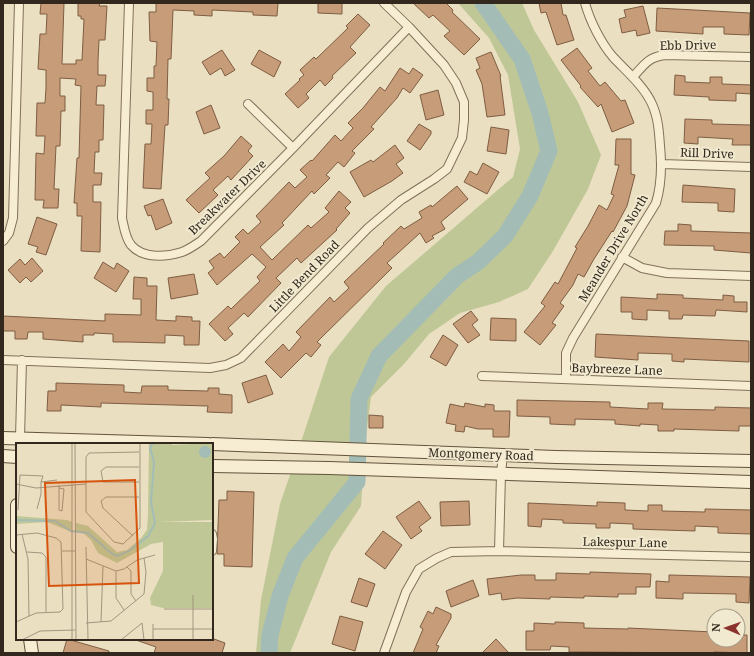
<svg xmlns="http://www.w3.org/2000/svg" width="754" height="656" viewBox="0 0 754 656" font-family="'Noto Serif',serif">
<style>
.green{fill:#bfc796}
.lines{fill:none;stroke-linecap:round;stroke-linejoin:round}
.river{stroke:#a3bdb6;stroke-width:17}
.building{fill:#c69c79;stroke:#7f5d42}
.street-casing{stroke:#82715a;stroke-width:10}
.secondary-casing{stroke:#64523d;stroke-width:14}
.street{stroke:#f6edd3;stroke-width:8}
.secondary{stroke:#f6edd3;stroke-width:12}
.labels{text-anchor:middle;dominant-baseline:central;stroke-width:4;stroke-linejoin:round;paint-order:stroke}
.street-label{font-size:12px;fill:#33281d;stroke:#f2ead0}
.inset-river{fill:none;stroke:#a3bdb6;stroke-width:2}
.inset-road{fill:none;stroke:#a1967f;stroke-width:1}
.view{fill:#d6540e;fill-opacity:0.15;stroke:#d6540e;stroke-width:2}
.inset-edge{fill:none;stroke:#33281d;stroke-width:2}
</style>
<rect width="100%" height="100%" fill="#eadfc1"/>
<!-- green -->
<path class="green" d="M458,3H522L534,30L578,102L601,155L588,189L553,251L528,289L499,302L460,313L429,334L404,364L371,397L365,444L301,442L329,357L386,286L513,177L520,149L508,75L489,38Z
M291,472L363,474L361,506L331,552L290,653H256L261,600L280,504Z"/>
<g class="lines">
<!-- river -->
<path class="river" d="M269,653L270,635L280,596L295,558L357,482L359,399L379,356L457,276L478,262L505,236L530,196L549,151L540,113L522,59L483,3"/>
</g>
<!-- building -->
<path class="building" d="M41,3H64L62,64H76V60H82L84,19H81V16H78V3H100L99,6H107L105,40H99L98,61V75H106L105,86H97L96,105H104L103,140H99V152H95L94,173H102L101,185H93V202H101L100,252L81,251L82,216H77V203H74L77,158H79L81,86L75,85L76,79L60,78V96H65V111H61L60,146H56L54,189H59L58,208H43L44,200H35L36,153L44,154L45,136H36L37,103H45L46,88V70L38,69L40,34H46L47,14H40Z
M156,3H278L277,16L253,15V12L212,10V16L194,15V11L173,10L171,59H168L167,99H169L168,125H165L161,189L143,188L145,144H151L152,124H146V110H153V92L147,91V78H154V66H156L157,42L150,41L149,12H156Z
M318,3H342V14L318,13Z
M413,3H446L453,10L452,12L480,39L464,55L444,36L450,31L433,15L429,18Z
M539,3H561L563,15H566L574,40L557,45L546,12L541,13Z
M643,6L650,33L637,36L636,30L622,33L619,19L626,17L624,10Z
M657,8L750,13L749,35L724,34V27H703V34L656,31Z
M358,14L370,25L350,47L356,53L332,76L333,78L325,86L320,80L306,94L309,98L298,108L285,94L300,80L299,79L304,75L300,70L314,57L316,59L348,28L346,26Z
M577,48L592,68L588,71L600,86L605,82L621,101L625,100L634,123L612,132L601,104L598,107L580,87L581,86L561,60Z
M222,50L235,70L225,76L221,68L210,75L202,62Z
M259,50L281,62L274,77L251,64Z
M491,52L501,76H500L505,115L487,117L482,84L476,70L480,68L476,58Z
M400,68L409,74L413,68L423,75L410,93L403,88L397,98L371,127L374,129L352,151L355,153L344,167L338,162L326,175L330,178L314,194L312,191L282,223L284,225L260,247L272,260L308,225L311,228L329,212L325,208L339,191L351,202L345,208L350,213L336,229L337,230L301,263L297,258L276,278L281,283L248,317L244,313L228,328L233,334L225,341L209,324L228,306L231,309L260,281L257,277L266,267L252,254L217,285L208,273L214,268L209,261L220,253L224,258L240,242L235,237L243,229L248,234L261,222L256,216L289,182L295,188L307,177L300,170L311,160L312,161L335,135L341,141L353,128L348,123L363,108L380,87L385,91Z
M675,75L685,76V82L710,83V77H722V84L751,85V94L736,93V101L709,100V97L674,95Z
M438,90L444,115L426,120L420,95Z
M211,105L220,128L204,134L196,112Z
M685,119L712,120V124L751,125V145H732L733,139L698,137V144L684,143Z
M419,124L431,131V134L420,150L407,141Z
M491,127L509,130L506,154L487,151Z
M241,136L252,146L248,151L253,156L231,180L228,176L213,190L218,195L199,213L186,200L210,178L205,173L224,156Z
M616,139H631V174L635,175L627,206L613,232L612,231L594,259L584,277L578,274L573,285L560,303L564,306L552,323L556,325L540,345L524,332L545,306L541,303L555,282L558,284L577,248L575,247L588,226L599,205L607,210L614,195L611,194L619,165H615Z
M395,145L404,158L396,164L403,173L392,181L364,197L350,172L371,160L373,162Z
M483,163L499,172L487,194L464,182L470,171L477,175Z
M683,185L735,189L734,212L718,211V203L682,202Z
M457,186L468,199L441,222L445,229L432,236L434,238L426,243L420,233L387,263L392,268L322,337L317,342L321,345L311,357L306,353L281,378L265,362L283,344L289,351L301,337L296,332L330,297L334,302L349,288L344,282L384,244L383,243L401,226L404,229L422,218L419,212L431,205L432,207Z
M163,199L172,223L156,230L151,215L148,216L144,206Z
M37,217L57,224L46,255L36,252L38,247L28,244Z
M678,224L691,225V231L751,233V253L714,250V246L664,245L665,231H678Z
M32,258L43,271L31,282L26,277L20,283L8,270L20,259L25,265Z
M103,262L114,269L117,263L129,271L116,292L94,278Z
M194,274L198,294L171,299L168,278Z
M134,277L147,278V286H157L156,320L176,321V316L192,317V321H200L199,345H184V336L165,335V343L127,342H113V334L94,333V335H83V342L43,339V332H28L27,339H15V331H3V316L105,321V314L141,315V299H133Z
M657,294L683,295V298L723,300V295L734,296V302H747V312L716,310L715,316L683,315L682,319H669V311L647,310V320L632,319V312H621V297L657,299Z
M471,311L478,320L472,325L480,335L468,343L453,324Z
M491,318L516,319V341L490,340Z
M596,334L749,341V362L684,359V362L672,361V354L638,353V360L595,357Z
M443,335L458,345L446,366L430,357Z
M266,375L273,394L248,403L242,383Z
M56,383L124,385V392L141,393L142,386H168V390L208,391V388H219V394L232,395V413L207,412L208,406L101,403V407L61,405V411H47L48,391H56Z
M517,400L610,402V407L648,409V403H663L662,409L715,410V407L751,408V426H739V431L674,429V431H658V425L640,424V426L615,424V420L575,419V425L550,424V417L517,416Z
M465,403L485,407V404L494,405V411H510L509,437H493V429H478L465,426L464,432L455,431L456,425L446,423L450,404L464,407Z
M369,415L383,416V428H369Z
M227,491L254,492L252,567L224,566V554H217L219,500H227Z
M419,501L431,518L419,527L422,531L411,539L396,517Z
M469,501L470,525L441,526L440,502Z
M597,502L625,503V510L648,511V505H662V511L705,512V509L751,510V534L718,533V527L695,526V531L633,529V524L610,523V528H596V524L563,523V520L542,519L541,527L528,526V503L597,506Z
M383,531L402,545L385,569L365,554Z
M590,572L651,574L650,587H636V594H618V597L584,596V598L550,597V599L517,598L502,600L501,593L489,595L487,579L521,575H535V580H556V573L590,574Z
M669,575L750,577L749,603L736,602V594L683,593V599L656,598V581L669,582Z
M359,578L375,584L367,607L351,602Z
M473,580L479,596L451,607L446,591Z
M436,607L451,614V618L436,645L439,646L436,653H413L423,629L420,627L428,611L433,614Z
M340,616L363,622L355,651L332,644Z
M555,622L584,623V628L628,629V628L714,632V640H738V635H747V653L714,652V653L583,652H569V647L551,646L550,650H526V631H534V623L555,624Z
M67,639L109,651V653H63Z
M136,639H214L225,643L222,653H154L156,647L136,640Z
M496,639L509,653H482Z"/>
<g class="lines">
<!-- street casing -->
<g class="street-casing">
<path id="street" d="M129,3L122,218C124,227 125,237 131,245C143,259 166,257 182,252C188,250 195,245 201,241L293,148L409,27
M633,77C644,65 648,57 665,55L751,57
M248,104L293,148
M662,164L751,167
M3,241L9,233L13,218L19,3
M622,257L642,268L667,273L751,276
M3,360L210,368L226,365L241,358L368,228L401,200L434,179L447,169L462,138L464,120V102L456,83L444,65L409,27L384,3
M482,376L751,386
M566,379V353L573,338L656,203C662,183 662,166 660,146C659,131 658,117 652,104C644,86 626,71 613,57C601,43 590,21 585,3
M20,438L22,360
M212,534L213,539L212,551
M499,551L501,474L503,454
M384,653L406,592L419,569L437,558L451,552L499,551L751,557"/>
</g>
<!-- secondary casing -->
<g class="secondary-casing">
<path id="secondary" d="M3,438L208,444
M212,444L556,457L751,461
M3,456L17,457
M212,466L329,468L751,482
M17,505V547
M30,639L32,653"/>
</g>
<!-- street -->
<use href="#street" class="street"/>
<!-- secondary -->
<use href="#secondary" class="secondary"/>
</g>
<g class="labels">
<!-- street labels -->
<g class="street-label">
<text transform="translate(688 45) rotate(-1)">Ebb Drive</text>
<text transform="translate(707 153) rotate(2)">Rill Drive</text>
<text transform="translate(227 197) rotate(-44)">Breakwater Drive</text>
<text transform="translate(613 248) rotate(-59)">Meander Drive North</text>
<text transform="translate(304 276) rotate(-46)">Little Bend Road</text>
<text transform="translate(617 369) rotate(2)">Baybreeze Lane</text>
<text transform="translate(481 454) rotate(2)">Montgomery Road</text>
<text transform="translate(625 542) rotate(1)">Lakespur Lane</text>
</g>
</g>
<!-- overview -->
<g transform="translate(16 443)">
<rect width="197" height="197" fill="#eadfc1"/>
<path d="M133,0H157L156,2L197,0V77L141,79H197V165H147L135,162L134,155L147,128V99L135,101L101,120L82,110L75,97L66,89H60V80L72,83L101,109L111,107L125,95L131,87L132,73ZM0,73L51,77L56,79V89L31,79L0,81Z" fill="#bfc796"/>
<path d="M183 9a6 6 0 1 1 12 0a6 6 0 1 1-12 0Z" fill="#a3bdb6"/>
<path class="inset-river" d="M0,77L39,78L55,88L72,90L95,110L101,113L113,108L132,93L139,80L135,59L138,19L134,5L137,0"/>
<path class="inset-road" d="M56,0V197M59,0L60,197M73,10L70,14V69L98,99L107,101L124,85V0M73,10L123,9M123,24H90L85,28L87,39H123M0,41L20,45L70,41M43,45L48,46L46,68L43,67V42M21,66L25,51V39M2,67L4,32L27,33L25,39L41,37M6,91L12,116L13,173M0,92L21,90L40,95L45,99L47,166L44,169L20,170L0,179M117,93L87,65L85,58L90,54H123M70,104L72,196M46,108H59M11,109L26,110L30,114V169M70,116L100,128L108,126L121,117L139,112M111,124L115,128V151L120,158M100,128V155L108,167M177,152V197M148,166H197M85,179L87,123M70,180L95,178L128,151L130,129L128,115M137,186H197M6,197L24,188L59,187M105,197L126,180L128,197M137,197V181"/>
<path class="view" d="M119,37L123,140L33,143L29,40Z"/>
<rect width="197" height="197" class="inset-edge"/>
</g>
<!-- border -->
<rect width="754" height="656" fill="none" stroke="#33281d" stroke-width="8"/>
<!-- north arrow -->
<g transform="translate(726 628) rotate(272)"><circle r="19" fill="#f2ead0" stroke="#a69c88"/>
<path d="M0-3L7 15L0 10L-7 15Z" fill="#8c322e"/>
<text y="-6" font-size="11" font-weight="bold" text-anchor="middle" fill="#33281d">N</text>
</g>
</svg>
